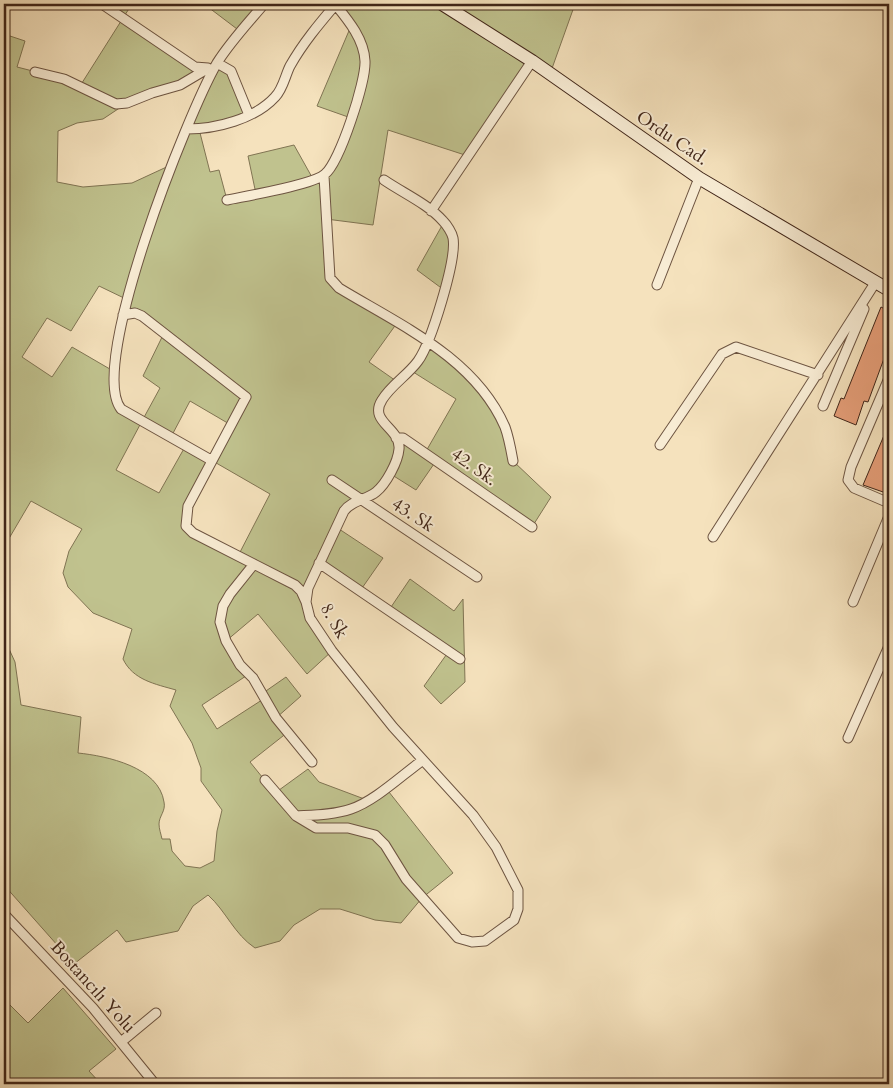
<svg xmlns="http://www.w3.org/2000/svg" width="893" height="1088" viewBox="0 0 893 1088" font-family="Cardo,serif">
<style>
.green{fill:#c0c28e;stroke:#807453;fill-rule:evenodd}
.building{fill:#e59d77;stroke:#402518}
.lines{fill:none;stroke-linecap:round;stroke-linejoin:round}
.minor-casing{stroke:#6d5441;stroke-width:11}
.secondary-casing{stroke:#402518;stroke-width:14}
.minor{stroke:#f8ecd4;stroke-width:9}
.secondary{stroke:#f8ecd4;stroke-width:12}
.labels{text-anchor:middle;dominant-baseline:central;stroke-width:4;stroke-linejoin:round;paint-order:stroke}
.street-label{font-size:18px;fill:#402518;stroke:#f8ecd4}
</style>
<rect width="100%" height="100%" fill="#f5e2bd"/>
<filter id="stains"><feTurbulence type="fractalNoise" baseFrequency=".004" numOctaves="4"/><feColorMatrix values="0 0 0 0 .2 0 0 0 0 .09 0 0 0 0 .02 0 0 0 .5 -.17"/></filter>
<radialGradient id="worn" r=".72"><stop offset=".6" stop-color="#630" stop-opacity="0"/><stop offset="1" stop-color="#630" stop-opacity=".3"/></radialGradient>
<!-- green -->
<path class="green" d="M102,4H132L123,18L195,67L207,69L127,103L103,119L77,123L58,131L57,182L83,187L132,183L173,164L217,63L224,66L249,115L199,129L210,172L219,170L227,200L256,194L248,156L294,145L313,179L324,176L351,118L317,106L351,26L336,4H575L550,74L532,61L468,156L388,130L373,225L326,219L330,278L397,323L369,362L399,383L378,408L384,424L425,453L456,399L410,370L427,342L450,358L496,411L513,461L551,497L532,527L436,461L416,490L389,473L384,482L358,501L336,527L383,558L360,591L320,563L306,603L332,651L307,674L258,614L226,641L249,674L202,705L217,729L265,698L263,693L286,677L301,696L276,718L288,732L250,762L275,793L308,769L319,782L367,800L385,787L453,873L422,898L401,923L375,920L340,909H320L294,925L280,941L255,948C234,934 226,911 208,895L193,906L178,931L126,942L117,930L74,964L4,885V638L15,662L21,705L81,717L78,753C107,756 159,767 164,802C166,811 159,816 159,824C159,829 161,834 162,839H170L172,851L185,866L200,868L214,861L217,831L222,810L201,781V768L192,743L170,706L176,690C155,684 133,680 123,659L132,629L93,613L68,587L63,573L69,551L82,529L31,501L4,547V34L25,41L17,67L64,79L80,86L123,18ZM99,286L126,299L129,313L164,333L143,376L160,388L142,421L116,403L115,372L72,347L52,377L22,357L47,318L71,331ZM190,401L231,425L211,459L186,445L159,493L116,470L142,421L171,437ZM211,460L270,494L238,556L186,526L188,508L192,509Z
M204,4H264L241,32Z
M444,222L453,237L444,290L417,270Z
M410,579L454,611L463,599L465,682L441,704L424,686L449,651L389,610Z
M63,988L116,1049L89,1071L101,1084H4V999L28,1023Z"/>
<!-- building -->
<path class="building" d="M881,307L889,311V345L868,402L864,401L856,425L834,416L841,398L844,399Z
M888,426L889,483L886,493L863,485Z"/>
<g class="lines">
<!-- minor casing -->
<g class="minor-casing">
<path id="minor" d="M102,4L195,67L208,68
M217,63L231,71L249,115
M35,72L64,79L116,104L127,103L152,93L180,85L207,69
M187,129C216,129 255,119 275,97C283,89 285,76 290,66C303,43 319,24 336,4
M324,176L330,278L339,288C400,325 475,358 505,427C509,438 511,450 513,461
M227,200C246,196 313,185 325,174C340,162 366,81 365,61C364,39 348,20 335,4
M431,211L532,61
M657,285L699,178
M123,315L135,313L142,316L246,397L188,506L186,526L193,533L295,585L301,591L306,602
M889,378L851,467L848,480L854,488L889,503
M823,406L864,309
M396,438H403L532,527
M660,445L722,354L736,347L818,375
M211,460L121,409C87,366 188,113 217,63C230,42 248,23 264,4
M332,480L477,577
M713,537L875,283
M319,563L460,659
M254,564L230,594L223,606L220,622L226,641L240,665L253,678L276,718L312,762
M853,602L889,516
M848,738L889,646
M265,780L296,816L316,828H348L375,835L385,845L406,879L458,938L472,942L485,941L514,920L518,909V890L496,847L473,815L393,727L332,651L310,618L306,602L308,588L344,511C352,500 366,500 376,492C386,484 398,462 399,449C401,428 368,422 382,400C391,385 408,375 418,361C431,343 457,259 453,238C452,233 447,225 443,221C428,204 403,193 384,180
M296,816C314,815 333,815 351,809C375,801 402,775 423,760
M4,914L93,1008L155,1084
M121,1042L156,1013"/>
</g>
<!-- secondary casing -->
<g class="secondary-casing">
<path id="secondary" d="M442,4L532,61L699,178L889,290"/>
</g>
<!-- minor -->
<use href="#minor" class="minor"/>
<!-- secondary -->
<use href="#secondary" class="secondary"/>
</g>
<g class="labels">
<!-- street labels -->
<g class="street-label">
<text transform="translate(672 138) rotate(34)">Ordu Cad.</text>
<text transform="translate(474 467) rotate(35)">42. Sk.</text>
<text transform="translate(413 515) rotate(33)">43. Sk</text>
<text transform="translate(334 621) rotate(60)">8. Sk</text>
<text transform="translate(93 987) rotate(48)">Bostancılı Yolu</text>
</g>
</g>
<!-- margin -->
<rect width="893" height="1088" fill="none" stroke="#f5e2bd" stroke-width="20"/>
<rect x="5" y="5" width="883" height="1078" fill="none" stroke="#402518" stroke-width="2.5"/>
<rect x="10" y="10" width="873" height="1068" fill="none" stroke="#402518"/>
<rect width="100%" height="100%" filter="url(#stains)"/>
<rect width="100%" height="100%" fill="url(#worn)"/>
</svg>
